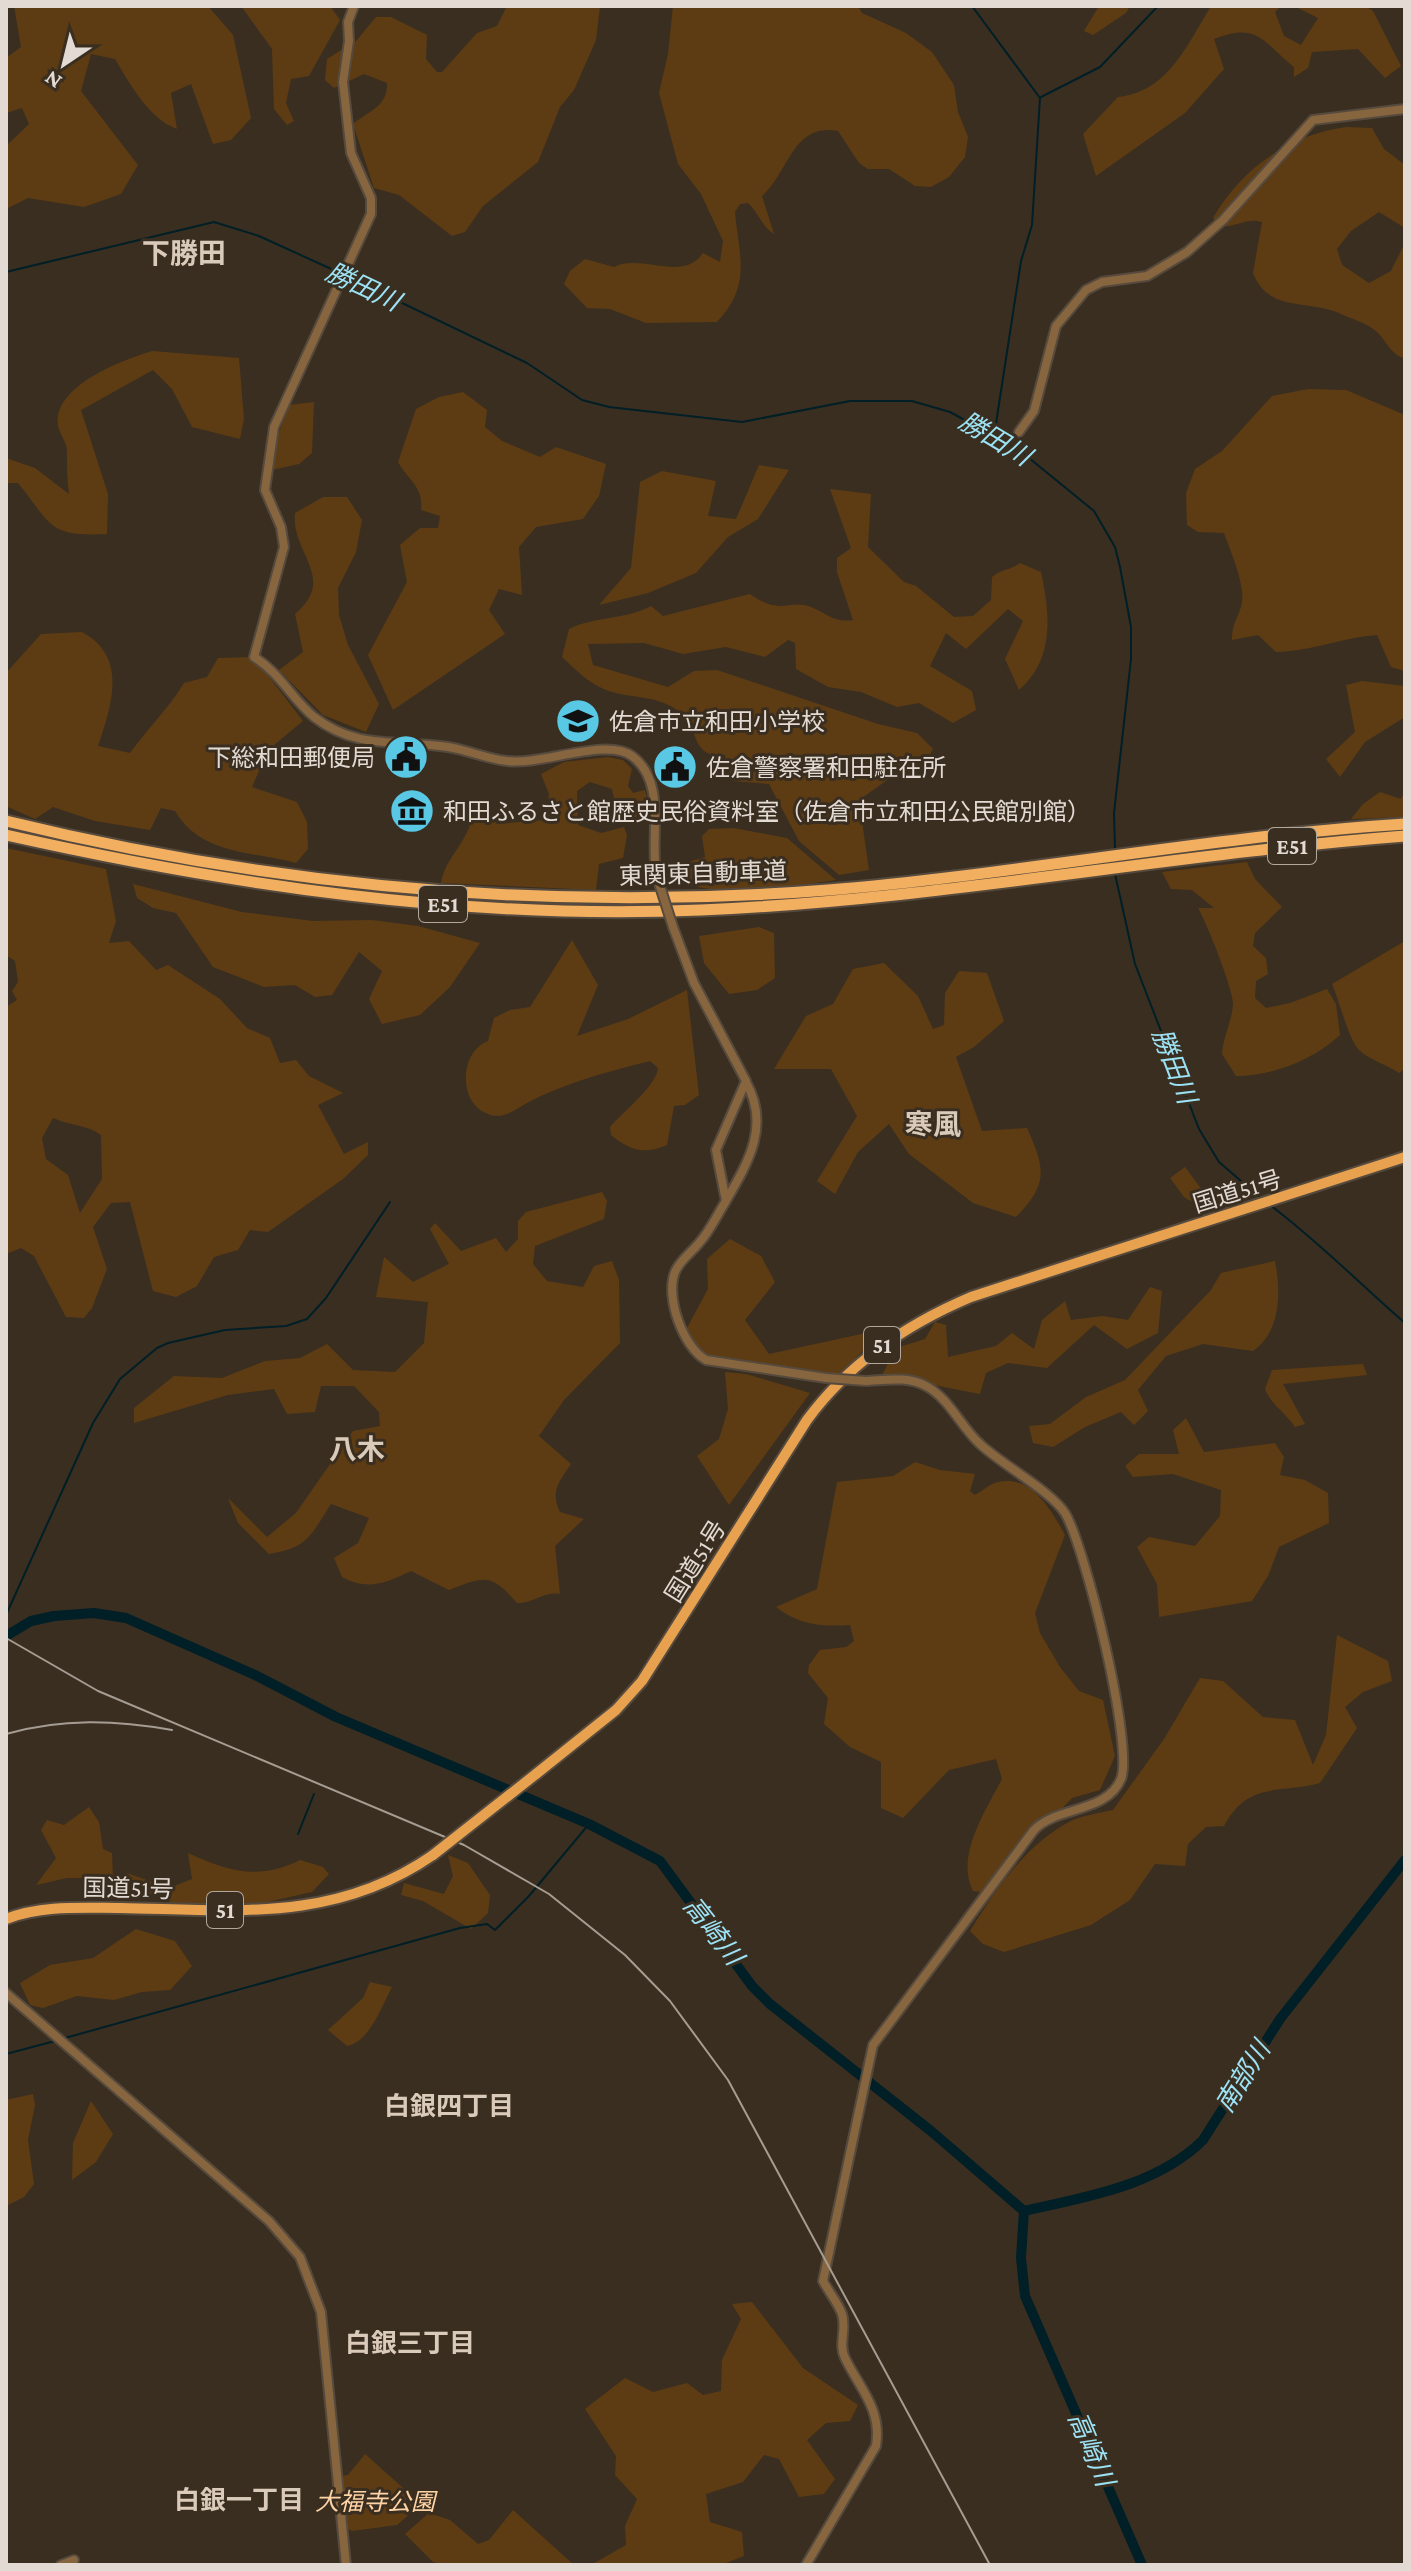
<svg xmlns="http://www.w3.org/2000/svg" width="1411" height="2571" viewBox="0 0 1411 2571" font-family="'Crimson Pro','Noto Sans JP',serif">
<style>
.green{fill:#5d3c14;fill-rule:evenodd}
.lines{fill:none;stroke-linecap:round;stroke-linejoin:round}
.stream{stroke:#011f26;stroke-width:2}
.river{stroke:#011f26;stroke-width:10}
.tertiary-casing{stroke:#554a3d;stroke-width:12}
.trunk-casing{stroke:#554a3d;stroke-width:14}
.motorway-casing{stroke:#554a3d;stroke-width:15}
.tertiary{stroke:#87653e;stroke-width:8}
.trunk{stroke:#e8a24f;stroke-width:10}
.motorway{stroke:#f3af60;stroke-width:11}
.rail{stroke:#a59c92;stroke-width:2}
.tertiary-bridge-casing{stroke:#554a3d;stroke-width:12;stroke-linecap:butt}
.trunk-bridge-casing{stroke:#554a3d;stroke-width:14;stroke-linecap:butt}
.tertiary-bridge{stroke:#87653e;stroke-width:8}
.trunk-bridge{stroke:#e8a24f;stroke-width:10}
.labels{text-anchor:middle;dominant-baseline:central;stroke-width:6;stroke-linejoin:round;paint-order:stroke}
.shield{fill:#3a2e20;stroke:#b0a79d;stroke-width:2}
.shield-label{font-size:22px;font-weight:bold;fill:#e3dbd3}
.poi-label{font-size:24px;fill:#e3dbd3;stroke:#3a2e20;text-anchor:start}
.street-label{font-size:24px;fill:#e3dbd3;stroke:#3a2e20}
.park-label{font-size:24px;font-style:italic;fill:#fed3a6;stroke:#3a2e20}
.water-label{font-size:26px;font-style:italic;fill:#9ce3f6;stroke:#3a2e20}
.neighbourhood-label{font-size:26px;font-weight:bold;fill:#dacaba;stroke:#3a2e20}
.quarter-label{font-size:28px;font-weight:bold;fill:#dacaba;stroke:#3a2e20}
</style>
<rect width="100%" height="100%" fill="#3a2e20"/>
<!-- green -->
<path class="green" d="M14,6H208L233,35L251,118L231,140L213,144L191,84L171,93L177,129C149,119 130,84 115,59L91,54L81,91L138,165L121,194L84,207L28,198L6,209V146L29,124L22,108L6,113V58L21,47Z
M241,6H330L340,20L309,76L291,79L286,103L294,121L287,125L274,109L272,49Z
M507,6H600L596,40L574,90L560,107L538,162L483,206L465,232L452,236L399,195L374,188L353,124C368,111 388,107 387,83L364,74L334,88L325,80L327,59L356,41L376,17H391L427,35L426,59L437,72H442L477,33L497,26Z
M673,6H858L862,13L906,33L932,52L954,85L958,112L968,137L965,157L949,177L931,187L915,186L889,169H868L859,163L838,131C793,122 789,172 762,196L774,234C762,227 759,213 748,203L740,204L735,212C739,257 752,285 717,322L646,323L610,309L587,308L564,284L570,271L585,259L614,267C642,253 683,283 703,253L720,262L723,241L701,194L678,164L659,93L668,54Z
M1099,6H1130L1126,13L1093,35L1084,31Z
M1211,6H1281L1275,12L1284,36L1301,45L1318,18L1294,6H1365L1373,11L1401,66L1385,78L1358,49L1312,52L1308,68L1294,77V67C1262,41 1258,22 1214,39L1224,69L1185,113L1096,176L1083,134L1118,97C1168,92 1187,45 1211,6Z
M1346,127L1372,128L1384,149L1405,165V228L1379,212L1351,231L1337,249L1342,265L1369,283L1391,271L1405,243V358C1392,356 1387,342 1378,333C1368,323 1351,319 1339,313C1306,299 1269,313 1253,273L1262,222C1247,217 1235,228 1220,226L1213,218C1242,168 1289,135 1346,127Z
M152,351L239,358L244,419L240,439L192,427L172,389L153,370L81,410L108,494L107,534C48,537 52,525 18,483H6V458L35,468L69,494C67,479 67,466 67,451C67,440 55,431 58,416C64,382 123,360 152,351Z
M1308,389L1346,390L1405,415V671L1391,667L1377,635C1340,638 1313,651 1276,652L1258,635L1232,640C1232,621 1240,616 1242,602C1245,584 1230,550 1224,533L1198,532L1187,525L1186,493L1195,469L1222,451L1272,396Z
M463,392L487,410L485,427L502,441L540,457L556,447L606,464L599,496L583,519L536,527L519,547L522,595L499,589L489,610L505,634L393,710L368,655L407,582L400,545L420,528H438L440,516L421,510C424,487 408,480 398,462L416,409L439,397Z
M314,402L312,453L299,464L272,470L274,446L289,405Z
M759,465L789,470L758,519L728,537L696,573L648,593L599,605L631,568L640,482L662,471L716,481L708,516L736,519Z
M830,489L871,494L868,547L904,582L916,586L954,617L973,616L991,600L992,577C1001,569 1011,570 1020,563L1041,572C1050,614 1055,659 1019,690L1005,659L1023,621L1008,609L966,649L946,633L930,666L972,691L976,710L953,723L919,703L897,707L861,692L828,687L796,669L795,643L788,640L765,657L726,647L683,654L644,643L588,644L593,665L668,687L694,671L717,670L878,724L917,733L933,749L926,762L897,773L859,800L869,870L839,875L799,841L769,784L732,781L725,755C688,758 702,727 677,710C654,694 630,699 606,690C588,683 575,669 562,657L569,629C595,616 625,620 651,606L663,616L750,594C782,617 788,598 811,607C828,614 834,623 853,620L837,572V558L851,548Z
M323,497H347L362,520L356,552L338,588L339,615L348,645L379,704L366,732L323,715L279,670L303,652L295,614C338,578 291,554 295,513Z
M82,632C128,657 112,704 98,746L130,753C148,728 168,709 184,683L207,677L218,658L254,657L303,721L268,750L252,787L297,802L307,822L308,849L296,863C251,851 201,855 175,811L161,808L150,830L95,821L53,807L35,819L8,807L6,673L41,634Z
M1362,681L1405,686V717L1365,742L1340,777L1326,759L1355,732L1346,685Z
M608,757L623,760L632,769L628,786L633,793L645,790L649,804L639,807L636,817L618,816L612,789L590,782L577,791L578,825L601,833L624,827L627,835L623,858L599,864L596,890L441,883C446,855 467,846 474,811L486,812L497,824L545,820L549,794L541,774L564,762Z
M1405,791V817L1351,819L1363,804L1380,792L1401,799Z
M734,828L787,838L836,880C800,885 684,906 668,868L705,857L702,836L709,829Z
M6,848L106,869L116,921L109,943L129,941L156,970L168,965L220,999L247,1028L270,1038L280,1063L296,1060L309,1076L343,1093L318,1105L344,1154L368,1142V1155L343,1179L268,1232L250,1230L238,1250L214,1257L197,1286L176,1297L153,1291L130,1202L111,1203L93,1227L107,1269L92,1308L84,1318L66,1317L34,1256L21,1248L6,1254V1007L17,1000L12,991L18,982L15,961L6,955ZM53,1118C70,1126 86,1124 101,1135L102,1179L80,1213L68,1175L46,1159L42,1138Z
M1247,862L1255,879L1282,907L1255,933L1253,946L1266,958L1268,974L1256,981L1255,998L1266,1008L1290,1003L1327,989L1336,1004L1340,1035C1313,1060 1273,1076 1236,1076L1222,1054C1223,1036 1232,1022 1233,1004C1234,991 1206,921 1198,908H1214L1192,890L1171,889L1162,872Z
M133,884L242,912L313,921L372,920L418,926L480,943L450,987L420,1015L382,1024L369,999L382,971L359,952L332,995L315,997L295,985L264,987L213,967L176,913L153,908L137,898Z
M759,927L774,933L775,978L757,990L729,994L704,963L699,936Z
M572,940L598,985L577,1036L628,1019L687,990L699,1095L685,1105L674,1106L667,1145C644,1155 629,1150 611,1135L610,1127C623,1112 657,1085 658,1068L650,1061C608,1072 566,1082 527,1103C515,1110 502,1120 488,1114C457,1103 460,1051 488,1041L494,1018L510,1010L530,1007Z
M1405,941V1068L1399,1073C1387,1065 1368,1059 1359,1050C1349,1040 1339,1000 1332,984Z
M884,963L918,996L933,1029L944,1025L945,993L959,971L987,973L1004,1021L974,1047L956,1057L982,1131L1027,1128C1045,1168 1049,1184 1016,1217L973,1203L909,1154L889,1124L858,1152L835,1194L817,1181L857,1116L831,1069H774L806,1016L833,1004L853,969Z
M1185,1167L1215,1207L1201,1212L1202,1208L1184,1197L1170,1178Z
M602,1192L607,1201L604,1219L535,1246L533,1264L547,1281L583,1287L594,1266L612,1261L619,1280L620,1343L564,1400L539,1436L571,1464C559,1482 550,1491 560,1512L584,1519L555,1546L560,1594C543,1591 533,1604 517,1603C490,1572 484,1577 449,1590L411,1571C386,1583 368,1591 342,1577L334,1558L358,1543L369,1518L331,1504C311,1535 308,1548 269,1554L238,1523L228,1498L267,1537L296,1513L353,1431L380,1426L379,1412L354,1386H321L315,1412L287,1414L274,1389L228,1395L134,1423V1408L174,1376L222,1378L265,1361L300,1358L327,1344L353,1370L395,1372L424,1343L428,1302L376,1297L384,1257L413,1282L449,1264L430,1229L435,1223L461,1251L496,1238L506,1252L518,1239V1221L526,1212Z
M730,1239L761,1256L775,1282L745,1320L769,1354L866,1333L863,1351L834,1378L698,1357L687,1328L708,1289L707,1259Z
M1275,1261C1281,1291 1281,1332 1253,1351L1203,1344L1166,1356L1138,1390L1148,1411L1134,1425L1121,1412L1085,1427L1053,1447L1033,1443L1029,1426L1050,1424L1086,1397L1125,1380L1211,1290L1221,1273Z
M1150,1287L1162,1291L1158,1333L1127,1349L1094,1325L1047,1368L1008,1363L986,1373L980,1394L882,1375L896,1348L925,1339L935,1322L946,1325L948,1357L996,1346L1012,1333L1034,1349L1042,1320L1065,1301L1071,1320L1103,1316L1128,1320Z
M1363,1364L1367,1375L1283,1384L1305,1424L1295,1427C1285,1412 1272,1406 1265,1389L1272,1370Z
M725,1372L746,1374L810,1393L729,1505L697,1456L719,1439L728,1409Z
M1186,1418L1204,1452L1275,1443L1284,1457L1280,1475L1305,1480L1328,1493L1329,1523L1279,1547L1268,1576L1252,1601L1159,1617L1157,1584L1137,1547L1149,1537L1195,1546L1220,1516L1221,1490L1173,1474L1133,1477L1125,1466L1139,1454H1179L1173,1430Z
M915,1462L940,1470L975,1474L970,1491L975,1495C982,1491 991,1483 998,1482C1032,1474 1052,1512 1065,1535L1035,1613L1040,1633L1060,1667L1079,1691L1103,1700L1115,1756L1100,1790L1072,1798L981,1892L973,1891C955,1856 986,1810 1002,1779L996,1759L949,1770L903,1818L881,1808V1762L850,1747L824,1724L828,1698L808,1673L809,1665L820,1650L846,1647L854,1641L850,1625C821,1627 799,1625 776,1607L817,1589L837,1482L893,1476Z
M1337,1635L1388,1661L1392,1681L1363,1692L1345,1707L1357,1728L1320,1783C1278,1794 1248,1781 1224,1826L1206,1827L1188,1844L1185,1866L1155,1864L1130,1900L1091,1925L1004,1952L983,1944L970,1931C996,1889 1026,1844 1071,1821C1083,1815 1100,1813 1113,1810L1164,1739L1200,1678L1223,1681L1263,1717L1295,1720L1313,1765L1326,1735Z
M89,1807L99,1822L103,1849L112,1853L113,1878H67L36,1885L56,1858L41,1830L47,1820L64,1825Z
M188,1853C228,1871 258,1881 300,1860L323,1867L329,1874L312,1892L254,1905L176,1904L142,1891L126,1879L127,1873L169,1888L192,1879Z
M448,1855L468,1863L490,1895L488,1913L471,1929L423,1901L401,1895L404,1883L444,1894L453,1876Z
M136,1929L175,1941L192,1966L170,1990L142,1992L114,2000L77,1996L43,2008L30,2005L20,1983L50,1965L93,1958Z
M370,1982L392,1987C382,2005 370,2042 347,2046L328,2030L363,1998Z
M33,2094L35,2105L28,2140L34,2184L24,2197L6,2206V2100Z
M91,2101L113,2134L96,2162L72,2180L73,2143Z
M752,2302L803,2368L858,2405L850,2421L826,2423L807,2440L835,2479L824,2494L799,2497L779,2459L764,2455L743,2482L706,2494L710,2522L742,2532L744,2556L721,2565H591L626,2545L625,2526L637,2499L615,2475L616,2456L585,2409L625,2378L653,2392L687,2383L703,2395L721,2391L722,2360L741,2319L732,2304Z
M365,2454L421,2504L397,2525L352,2531L348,2529L342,2476L348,2475Z
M513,2510L574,2565H447L433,2562L405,2534L429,2513L450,2520L478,2544L489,2540Z"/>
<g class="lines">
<!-- stream -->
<path class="stream" d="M972,6L1040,98L1032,225L1021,261L995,430
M1041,97L1100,67L1158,6
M6,272L214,222L259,236L340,273
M346,276L527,363L582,400L609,407L742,422L850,401H912L950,412L1018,449L1094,511L1115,547L1120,567L1131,627V659L1114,813L1115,851
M1115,874L1135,964L1199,1129L1219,1162L1262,1199
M1270,1205C1318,1241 1360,1284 1405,1323
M6,1615L93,1423L120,1379L157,1348L168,1343L225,1330L286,1326L307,1319L326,1298L390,1202
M6,1628L11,1633
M298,1834L314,1794
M65,2038L460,1928L487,1924L495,1930L529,1896L589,1824
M6,2054L55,2041"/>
<!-- river -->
<path class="river" d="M6,1636L31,1621L54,1616L94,1613L126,1618L255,1675L336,1717L589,1824L660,1861L752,1986L770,2004L931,2131L1024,2211L1021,2258L1025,2296L1142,2565
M1024,2211C1085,2197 1157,2186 1203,2140L1280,2019L1405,1860"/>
<!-- tertiary casing -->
<g class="tertiary-casing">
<path id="tertiary" d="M354,6L348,22L349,41L343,82L351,153L371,198V214L274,427L265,490L281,527L284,547L254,657C280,673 292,699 314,717C358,751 400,739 448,747C468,750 487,759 507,761C540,766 607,737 632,756C669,783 648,843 657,877
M1019,432L1034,411L1056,326L1086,290L1102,282L1147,276L1187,252L1223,220L1313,120L1405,109
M673,927L694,983L746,1081L716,1150L726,1201C717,1215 710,1231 699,1243C691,1253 680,1260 675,1272C665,1297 683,1347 706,1360L826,1378
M727,1199C749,1161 770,1125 746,1082
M6,1993L269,2221L300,2257L321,2312L346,2565
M61,2565L74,2560
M806,2565L876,2446C882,2409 860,2389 845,2358C838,2344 847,2329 842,2314C838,2303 829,2292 823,2281L873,2045L1034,1830C1057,1806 1107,1813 1121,1779C1134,1746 1085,1546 1065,1513C1051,1491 1001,1464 980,1444C961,1427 949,1398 926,1386C908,1376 886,1380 866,1381"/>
</g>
<!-- trunk casing -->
<g class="trunk-casing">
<path id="trunk" d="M536,1774L616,1710L642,1681L807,1420C849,1363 907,1324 971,1297L1405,1157
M6,1919C42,1905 82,1908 121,1908C234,1910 335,1923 433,1855"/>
</g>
<!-- motorway casing -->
<g class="motorway-casing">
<path id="motorway" d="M6,821C276,887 551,912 828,890C1021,874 1212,836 1405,824
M6,835C234,886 466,920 701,910C937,900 1170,854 1405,836"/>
</g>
<!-- tertiary -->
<use href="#tertiary" class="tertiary"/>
<!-- trunk -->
<use href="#trunk" class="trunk"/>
<!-- motorway -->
<use href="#motorway" class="motorway"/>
<!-- rail -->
<path class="rail" d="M6,1638L98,1691L464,1845L549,1894L625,1955L670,2001L728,2080L990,2565
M6,1734C62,1718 116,1720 172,1730"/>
<!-- tertiary-bridge casing -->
<g class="tertiary-bridge-casing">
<path id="tertiary-bridge" d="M657,877L673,927
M826,1378L866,1381"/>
</g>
<!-- trunk-bridge casing -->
<g class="trunk-bridge-casing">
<path id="trunk-bridge" d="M433,1855L536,1774"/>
</g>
<!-- tertiary-bridge -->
<use href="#tertiary-bridge" class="tertiary-bridge"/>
<!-- trunk-bridge -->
<use href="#trunk-bridge" class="trunk-bridge"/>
</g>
<!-- icons -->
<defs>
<g id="school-disc" transform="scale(2.3)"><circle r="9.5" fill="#58c8e4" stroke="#3a2e20"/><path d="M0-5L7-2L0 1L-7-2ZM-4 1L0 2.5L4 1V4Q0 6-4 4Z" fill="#111"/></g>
<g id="civic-disc" transform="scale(2.3)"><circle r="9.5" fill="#58c8e4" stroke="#3a2e20"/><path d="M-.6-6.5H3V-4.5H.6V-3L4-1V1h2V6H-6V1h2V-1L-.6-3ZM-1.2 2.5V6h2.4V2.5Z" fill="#111"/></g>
<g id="museum-disc" transform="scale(2.3)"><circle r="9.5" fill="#58c8e4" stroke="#3a2e20"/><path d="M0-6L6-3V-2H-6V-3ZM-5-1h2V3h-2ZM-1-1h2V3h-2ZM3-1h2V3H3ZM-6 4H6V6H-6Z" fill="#111"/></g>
</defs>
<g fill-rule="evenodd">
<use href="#school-disc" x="578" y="721"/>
<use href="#civic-disc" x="406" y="757"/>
<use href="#civic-disc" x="675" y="767"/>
<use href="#museum-disc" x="412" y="811"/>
</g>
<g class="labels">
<!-- shield labels -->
<g class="shield">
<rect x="1268" y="828" width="48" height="36" rx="6"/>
<rect x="419" y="886" width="48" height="36" rx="6"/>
<rect x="864" y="1327" width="36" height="36" rx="6"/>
<rect x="207" y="1892" width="36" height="36" rx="6"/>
</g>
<g class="shield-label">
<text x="1292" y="846">E51</text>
<text x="443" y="904">E51</text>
<text x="882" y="1345">51</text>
<text x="225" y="1910">51</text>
</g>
<!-- poi labels -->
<g class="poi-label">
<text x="609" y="721">佐倉市立和田小学校</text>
<text x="375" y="757" text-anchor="end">下総和田郵便局</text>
<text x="706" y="767">佐倉警察署和田駐在所</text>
<text x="443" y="811">和田ふるさと館歴史民俗資料室（佐倉市立和田公民館別館）</text>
</g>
<!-- street labels -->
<g class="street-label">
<text transform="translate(703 873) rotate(-2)">東関東自動車道</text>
<text transform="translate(1237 1191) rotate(-17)">国道51号</text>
<text transform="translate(695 1561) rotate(-58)">国道51号</text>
<text transform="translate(128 1888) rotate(1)">国道51号</text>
</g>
<!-- park labels -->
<g class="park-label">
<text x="375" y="2501">大福寺公園</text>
</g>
<!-- water labels -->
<g class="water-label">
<text transform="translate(363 287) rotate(25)">勝田川</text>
<text transform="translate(995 439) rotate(31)">勝田川</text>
<text transform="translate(1174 1066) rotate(69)">勝田川</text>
<text transform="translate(713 1931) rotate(52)">高崎川</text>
<text transform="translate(1243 2077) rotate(-58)">南部川</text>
<text transform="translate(1091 2449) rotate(67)">高崎川</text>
</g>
<!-- neighbourhood labels -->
<g class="neighbourhood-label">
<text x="449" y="2106">白銀四丁目</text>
<text x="410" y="2343">白銀三丁目</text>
<text x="239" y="2500">白銀一丁目</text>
</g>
<!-- quarter labels -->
<g class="quarter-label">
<text x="184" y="253">下勝田</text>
<text x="933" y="1124">寒風</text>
<text x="357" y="1449">八木</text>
</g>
</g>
<!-- border -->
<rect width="1411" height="2571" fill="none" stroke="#e3dbd3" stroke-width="16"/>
<!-- north arrow -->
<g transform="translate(64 64) rotate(215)" stroke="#3a2e20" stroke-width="6" paint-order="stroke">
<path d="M0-6L14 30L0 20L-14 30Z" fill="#e3dbd3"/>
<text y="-12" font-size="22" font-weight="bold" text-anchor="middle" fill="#e3dbd3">N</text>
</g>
</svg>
